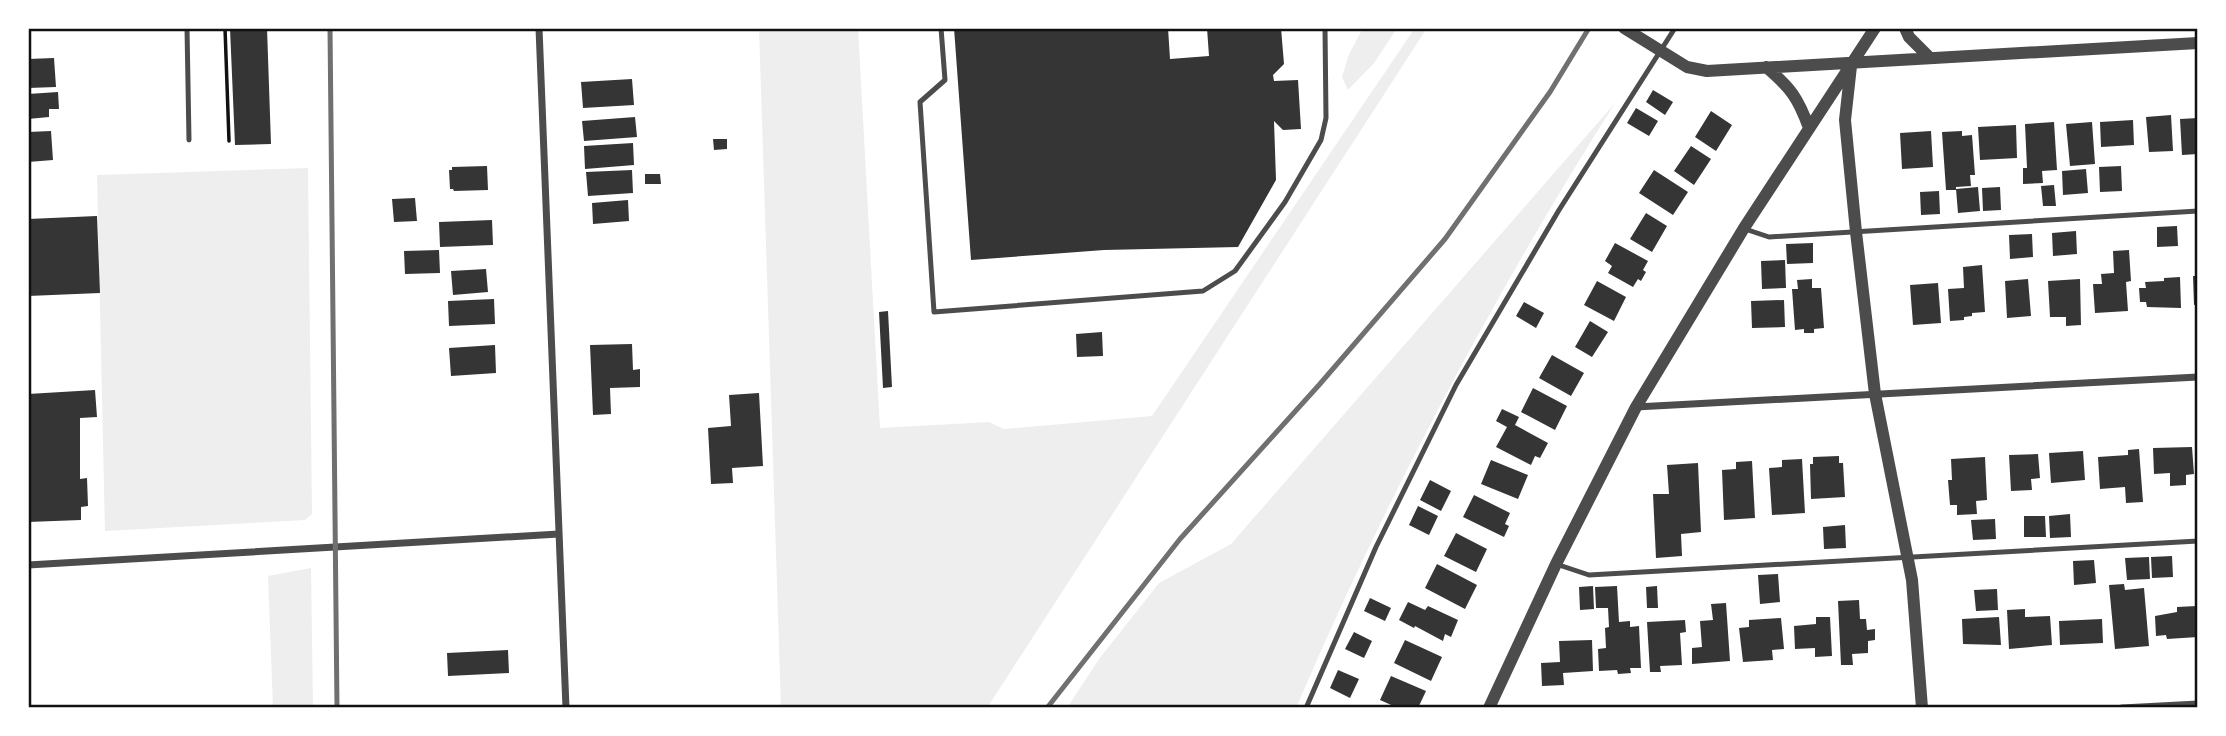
<svg xmlns="http://www.w3.org/2000/svg" width="2226" height="736" viewBox="0 0 2226 736" font-family="Figtree,sans-serif">
<style>
.green{fill:#eee}
.building{fill:#353535}
.lines{fill:none;stroke-linecap:round;stroke-linejoin:round}
.path{stroke:#111;stroke-width:3.5}
.service{stroke:#4c4c4c;stroke-width:5}
.minor{stroke:#4c4c4c;stroke-width:7}
.tertiary{stroke:#4c4c4c;stroke-width:12}
.rail{stroke:#707070;stroke-width:5}
.neatline{fill:none;stroke:#111;stroke-width:2.5}
</style>
<rect width="100%" height="100%" fill="#fff"/>
<!-- green -->
<path class="green" d="M759,28H858L880,428L989,422L1004,429L1152,416L1415,28H1427L987,708H781Z
M1363,28H1397L1375,62L1348,90L1342,77L1349,54Z
M1615,103C1493,296 1386,498 1296,708H1067L1099,659L1159,583L1231,544Z
M308,168L312,514L305,520L105,531L97,175Z
M311,568L313,708H273L268,576Z"/>
<!-- building -->
<path class="building" d="M230,28H267L271,144L235,145Z
M954,28H1168L1170,59L1209,56L1207,28H1281L1284,64L1273,75L1274,81L1298,80L1301,129L1283,130L1274,121L1276,180L1238,247L1104,250L971,260Z
M54,58L56,87L28,88V59Z
M632,79L634,105L583,108L581,82Z
M1653,90L1673,102L1665,115L1646,102Z
M58,92L59,109H49V117L28,119V94Z
M1636,108L1658,121L1649,136L1627,123Z
M1711,111L1732,125L1716,151L1695,137Z
M2171,115L2173,151L2149,152L2146,117Z
M635,117L637,137L584,141L582,121Z
M2198,118V154L2182,155L2180,119Z
M2133,120L2134,145L2101,147L2100,122Z
M2054,122L2057,170L2042,171L2043,183L2023,184V168H2027L2025,124Z
M2092,122L2095,164L2070,166L2066,124Z
M2016,125L2017,158L1980,160L1978,127Z
M51,131L53,160L28,162V132Z
M1931,131L1933,167L1902,169L1900,133Z
M1962,131V136L1972,135L1975,175H1970L1971,186L1956,187V190H1946L1942,132Z
M713,139H727V149L714,150Z
M633,143L634,165L585,169L584,146Z
M1691,146L1711,159L1694,185L1674,171Z
M487,166L488,190L454,191L453,189H450L449,170H452V167Z
M2121,166L2122,191L2100,192L2099,167Z
M2086,169L2088,193L2063,195L2062,171Z
M632,170L633,193L588,196L586,172Z
M1654,170L1688,192L1673,215L1639,193Z
M645,174H660L661,184H645Z
M2054,185L2056,206H2043L2041,186Z
M1978,187L1980,211L1958,213L1956,189Z
M2000,187L2001,210L1983,211L1982,188Z
M1939,191L1940,214L1921,215L1920,192Z
M415,198L417,221L394,222L392,199Z
M628,200L629,221L593,224L592,203Z
M1646,213L1667,226L1652,252L1630,239Z
M97,216L100,293L28,296V219Z
M492,220L493,245L440,247L439,222Z
M2177,226L2178,246L2157,247V227Z
M2076,231L2077,254L2053,256L2052,233Z
M2032,234L2033,257L2010,259L2009,235Z
M1615,243L1648,261L1643,270L1646,272L1641,281L1638,279L1633,287L1608,273L1612,266L1605,261Z
M1813,243V263L1787,264L1786,244Z
M439,250L440,273L405,274L404,251Z
M2129,250L2131,281L2126,282L2128,311L2095,313L2093,284H2102L2101,274L2114,273L2113,251Z
M1785,260L1786,288L1762,289L1761,261Z
M1982,265L1985,312L1972,313V316L1964,317V320L1950,321L1948,289L1964,288L1963,267Z
M486,269L488,292L453,295L451,271Z
M2193,276H2198V304L2194,305Z
M2180,277L2181,308L2147,307L2146,302H2140L2139,288H2146L2145,282L2164,281V278Z
M1812,279V288H1821L1824,328L1814,329V333H1804V329L1795,330L1792,289H1798L1797,280Z
M2028,279L2031,316L2007,318L2005,281Z
M2080,279L2081,325L2066,326V317H2050L2048,281Z
M1597,281L1626,297L1614,321L1584,305Z
M1938,283L1941,323L1913,325L1910,285Z
M494,299L495,324L449,326L448,301Z
M1784,300L1785,327L1752,328L1751,301Z
M1524,302L1544,313L1536,328L1516,316Z
M888,311L892,387L883,388L879,312Z
M1590,321L1608,332L1592,357L1575,347Z
M1102,332L1103,356L1077,357L1076,334Z
M632,344L633,370L640,369V387L610,388L611,414L593,415L590,345Z
M495,345L496,373L451,376L449,348Z
M1552,355L1584,373L1571,396L1539,378Z
M1533,388L1567,406L1555,430L1521,412Z
M95,390L97,417L80,418V479L87,478L88,506L81,507V520L28,522V394Z
M759,393L763,466L732,468L733,483L711,484L708,428L731,426L729,395Z
M1502,409L1519,417L1515,425L1548,443L1540,458L1535,456L1531,465L1496,447L1507,427L1496,421Z
M2192,447L2194,474L2186,475V485L2170,486V473L2154,474L2153,448Z
M2139,449L2143,502L2126,503L2125,487L2100,489L2098,457L2128,455V450Z
M2083,451L2085,480L2051,483L2049,453Z
M2038,454L2040,478L2031,479L2032,490L2011,491L2009,455Z
M1839,456V463H1843L1845,497L1811,499L1810,464H1813V457Z
M1985,457L1987,500L1976,501L1977,514L1957,515V505H1950L1948,480H1952L1951,459Z
M1802,459L1805,513L1772,515L1769,468L1782,467V460Z
M1491,460L1528,475L1518,499L1481,484Z
M1752,461L1755,518L1724,520L1722,470L1736,469V462Z
M1698,463L1701,532L1681,534L1682,556L1656,558L1653,494H1669L1667,465Z
M1430,480L1451,491L1441,511L1420,500Z
M1474,495L1510,513L1505,524L1509,526L1504,537L1463,517Z
M1418,506L1438,516L1429,535L1409,525Z
M2070,514L2071,537L2050,538L2049,516Z
M2024,516H2045L2046,537H2024Z
M1995,519L1996,539L1973,540L1971,520Z
M1845,525L1846,548L1824,549L1823,527Z
M1456,533L1487,549L1476,572L1444,556Z
M2172,556L2173,577L2152,578L2151,557Z
M2149,557L2150,579L2127,580L2125,558Z
M2094,560L2096,583L2074,585L2073,561Z
M1437,564L1477,585L1465,609L1425,588Z
M1778,574L1780,602L1760,604L1758,575Z
M2124,584L2125,590L2144,588L2149,646L2115,649L2109,585Z
M1593,586L1594,609L1580,610L1579,587Z
M1617,586L1619,622L1630,621V627L1639,626L1641,668H1630L1631,673L1618,674L1617,670L1599,671L1598,649L1606,648L1605,628L1609,627L1608,608H1596L1595,587Z
M1657,586L1658,608H1647L1646,587Z
M1997,589L1998,610L1976,611L1974,590Z
M1370,598L1391,608L1385,621L1364,611Z
M1859,600L1860,619H1866L1867,630L1875,629V640L1868,641V653L1852,654L1853,665H1841L1838,601Z
M1408,602L1425,610L1428,606L1458,620L1451,637L1445,634L1443,641L1415,626L1414,628L1399,620Z
M1726,603L1730,661L1692,664V648L1702,647L1700,621L1713,620L1711,604Z
M2197,606L2198,637L2167,639L2166,635L2156,636L2155,616L2177,612V607Z
M2025,609V617L2050,616L2052,645L2009,649L2007,610Z
M1816,617H1830L1832,656L1815,657V648L1795,649L1794,626L1816,624Z
M1999,617L2001,645L1963,644L1962,619Z
M1781,618L1784,649L1772,650L1773,660L1743,662L1739,628L1749,627V620Z
M2102,619L2103,643L2060,645L2059,621Z
M1685,620L1686,632L1680,633L1682,665L1660,666L1661,672H1650L1647,622Z
M1354,632L1372,641L1364,658L1345,649Z
M1405,640L1442,657L1431,681L1394,663Z
M1592,640L1593,671L1563,673L1564,685L1542,686L1541,663L1560,662L1559,641Z
M508,650L509,673L448,676L447,653Z
M1338,670L1359,679L1350,698L1330,688Z
M1391,676L1426,691L1418,708H1398L1380,700Z"/>
<g class="lines">
<!-- path -->
<path class="path" d="M225,28L229,141"/>
<!-- service -->
<path class="service" d="M187,28L189,140
M941,28L945,80L920,102L934,312L1203,291L1235,271L1285,202L1321,140L1326,118L1325,28
M1745,229L1769,237L2198,211
M1556,564L1589,575L2198,541
M1306,708L1376,547L1456,385L1559,210L1675,28"/>
<!-- minor -->
<path class="minor" d="M539,28L566,708
M1636,407L2198,377
M28,565L559,534
M2122,708L2198,704"/>
<!-- tertiary -->
<path class="tertiary" d="M1624,28L1687,67L1707,71L2198,43
M1905,28L1909,37L1930,58
M1851,66L1845,120L1856,232L1875,394L1912,580L1922,708
M1766,67C1791,88 1798,98 1809,128
M1489,708L1556,564L1636,407L1744,228L1875,28"/>
<!-- rail -->
<path class="rail" d="M330,28L337,708
M1047,708L1180,539L1319,385L1445,239L1550,92L1589,28"/>
</g>
<!-- border -->
<rect width="2226" height="736" fill="none" stroke="#ffffff" stroke-width="60"/>
<rect x="30" y="30" width="2166" height="676" class="neatline"/>
</svg>
